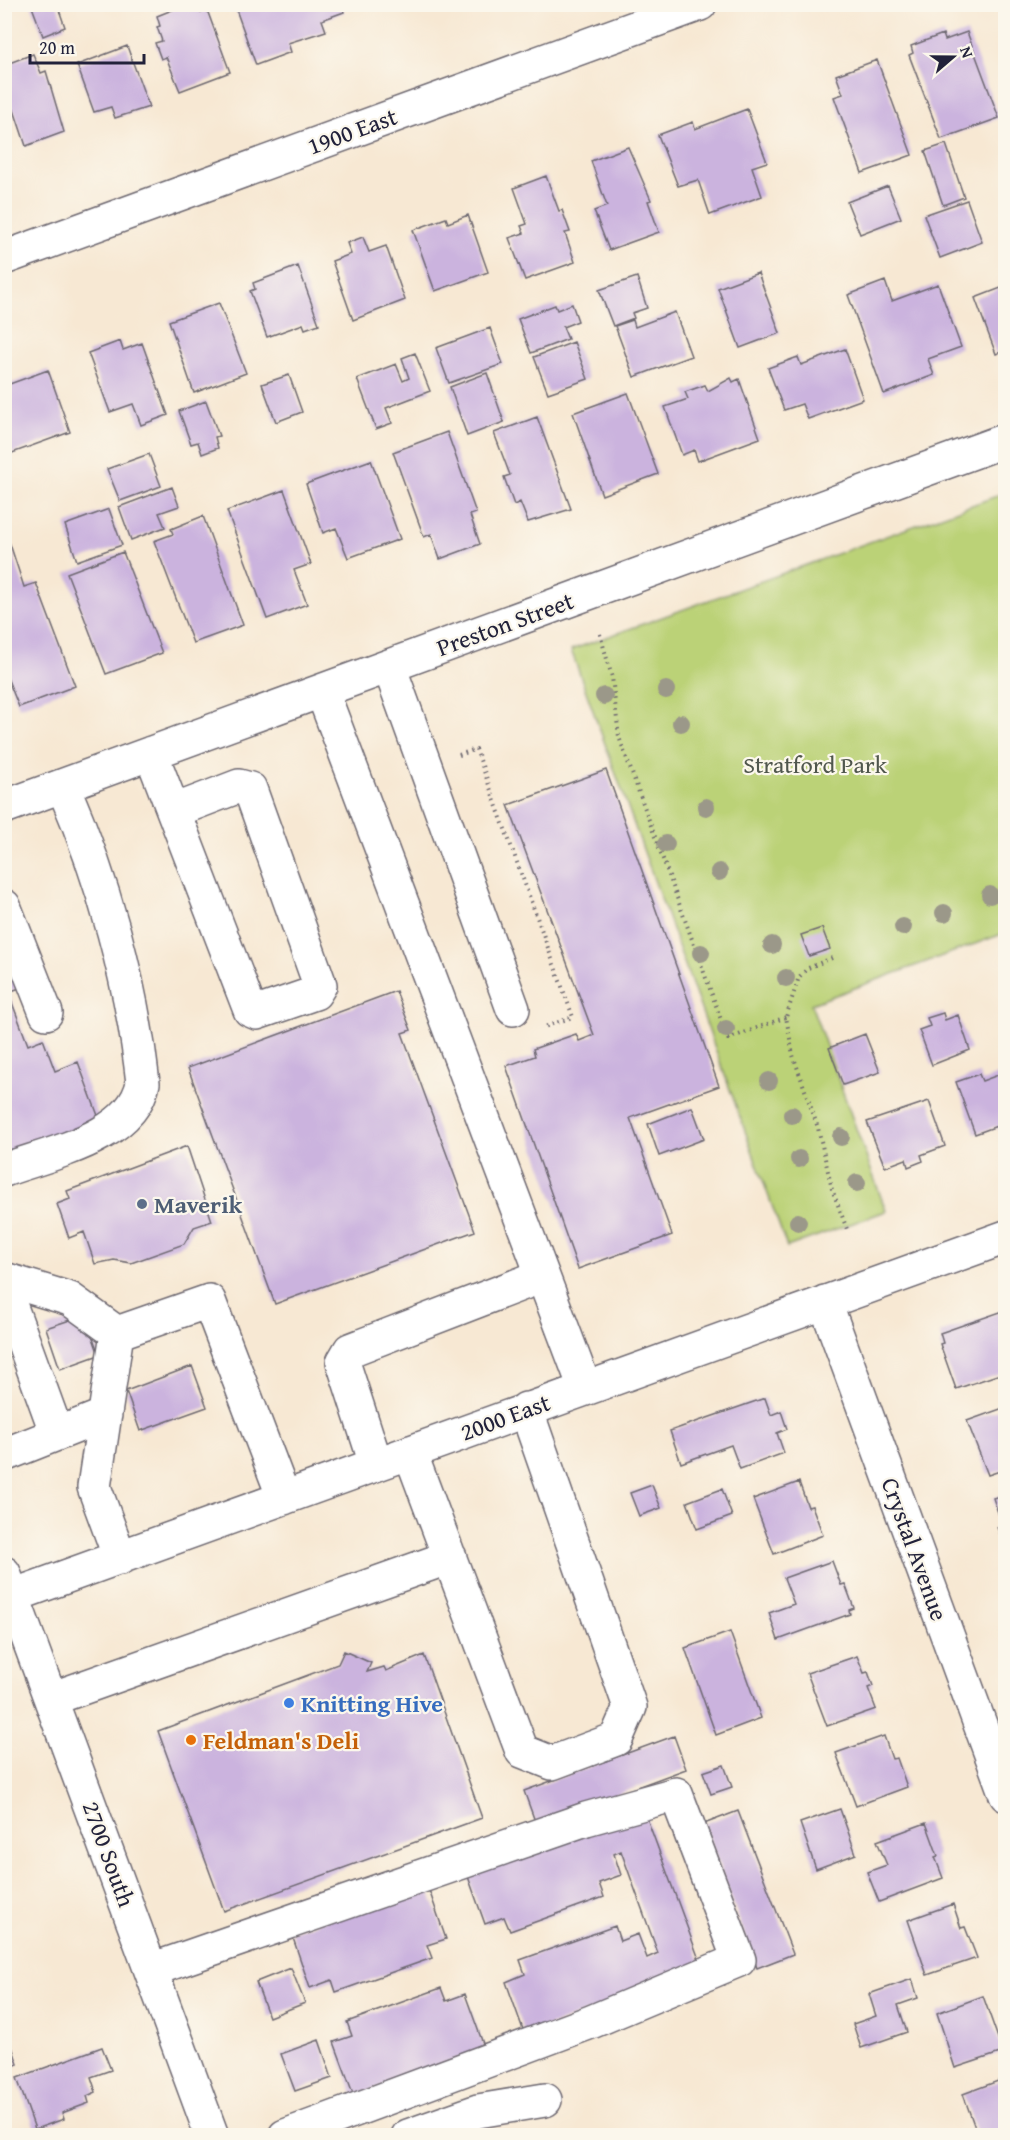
<svg xmlns="http://www.w3.org/2000/svg" width="1010" height="2140" viewBox="0 0 1010 2140" font-family="'Gentium Book Plus',serif">
<style>
.green{fill:#bbd277;stroke:#6e7a59;stroke-width:1.5}
.building{fill:#cbb3de}
.lines{fill:none;stroke-linecap:round;stroke-linejoin:round}
.minor-casing{stroke:#6d6770;stroke-width:36}
.path{stroke:#6d6770;stroke-width:4;stroke-dasharray:1.5 4.5;stroke-linecap:butt}
.minor{stroke:#fff;stroke-width:33}
.tree{fill:#9b9889}
.service-dot{fill:#5c6f8a;stroke:#fbf7ec;stroke-width:2}
.shop-dot{fill:#3f7fe0;stroke:#fbf7ec;stroke-width:2}
.food-dot{fill:#e8710a;stroke:#fbf7ec;stroke-width:2}
.labels{text-anchor:middle;dominant-baseline:central;stroke-width:4.5;stroke-linejoin:round;paint-order:stroke}
.street-label{font-size:24px;fill:#22223b;stroke:#fbf7ec}
.park-label{font-size:24px;fill:#50574d;stroke:#fbf7ec}
.service-label{font-size:24px;font-weight:bold;fill:#4e5e75;stroke:#fbf7ec;text-anchor:start}
.shop-label{font-size:24px;font-weight:bold;fill:#366cbe;stroke:#fbf7ec;text-anchor:start}
.food-label{font-size:24px;font-weight:bold;fill:#c56008;stroke:#fbf7ec;text-anchor:start}
</style>
<rect width="100%" height="100%" fill="#fbf7ec"/>
<filter id="ink" filterUnits="userSpaceOnUse"><feTurbulence type="fractalNoise" baseFrequency=".0167" numOctaves="2"/><feDisplacementMap in="SourceGraphic" scale="12" xChannelSelector="R" yChannelSelector="G"/><feConvolveMatrix kernelMatrix="1 2 1 2 8 2 1 2 1" color-interpolation-filters="sRGB"/></filter>
<filter id="wash" filterUnits="userSpaceOnUse"><feTurbulence type="fractalNoise" baseFrequency=".008" numOctaves="4" result="noise"/><feDisplacementMap in="SourceGraphic" scale="24" xChannelSelector="R" yChannelSelector="G"/><feGaussianBlur stdDeviation="1.35" result="paint"/><feColorMatrix in="noise" values="0 0 0 0 0 0 0 0 0 0 0 0 0 0 0 0 0 1.4 0 .05"/><feComposite in="paint" operator="in"/></filter>
<g filter="url(#wash)">
<rect width="100%" height="100%" fill="#f7e8d3"/>
<!-- green -->
<path class="green" d="M1005,493V933L811,1004L886,1211L787,1247L571,650Z"/>
<g id="blocks">
<!-- building -->
<path class="building" d="M31,4H57L65,27L43,36Z
M187,4H197L200,12L207,10L230,72L180,91L166,57L161,59L155,43L162,41L157,27L160,26L157,16Z
M234,4H341L344,12L322,20L326,31L288,43L291,52L256,65Z
M967,32L999,118L941,139L909,55L913,53L911,46L943,34L945,40Z
M127,46L149,107L115,118L111,107L94,112L77,65Z
M33,54L41,73L46,71L64,132L26,146L14,110L4,114V65Z
M877,60L912,155L862,173L834,97L843,94L836,75Z
M747,109L767,162L752,167L762,196L710,215L698,180L678,186L658,135L693,122L695,129Z
M946,144L964,197L943,205L925,151Z
M628,147L651,200L648,201L659,232L609,250L594,211L607,206L591,161Z
M546,176L559,211L562,210L570,232L565,233L575,262L525,280L509,238L524,233L521,226L527,224L514,188Z
M888,186L901,218L860,234L847,202Z
M967,200L982,242L940,258L924,215Z
M468,215L488,272L435,291L413,230L446,218L448,223Z
M363,237L369,252L386,246L405,300L353,320L332,261L351,254L347,243Z
M298,266L319,324L305,329L303,324L267,337L250,291L255,289L253,283Z
M758,273L780,333L740,348L718,288Z
M637,277L647,308L632,313L634,318L613,326L599,290Z
M885,281L892,301L938,284L961,347L928,359L934,375L884,394L848,295Z
M1006,286V350L996,354L975,298Z
M219,303L246,373L194,393L169,321Z
M572,304L578,321L563,327L568,339L531,353L518,319L555,305L557,310Z
M675,312L691,356L634,377L615,326L633,320L635,327Z
M490,328L503,364L449,383L436,348Z
M120,341L123,350L142,343L168,415L141,425L133,404L110,412L88,353Z
M574,342L588,379L548,393L534,357Z
M845,349L863,399L808,419L802,404L784,410L768,368L798,357L801,365Z
M415,353L430,391L386,408L392,423L376,429L357,379L396,364L403,381L409,378L402,358Z
M48,370L70,432L4,456V386Z
M487,373L504,422L467,436L450,387Z
M289,375L302,412L276,422L262,384Z
M731,378L733,382L739,379L760,438L698,461L694,450L682,455L665,407L688,399L685,392L705,385L708,391Z
M628,393L658,474L602,495L573,413Z
M206,401L219,436L215,437L218,448L202,454L198,442L191,444L179,411Z
M537,417L571,509L528,522L520,502L514,505L504,477L510,475L494,433Z
M447,432L476,513L470,515L480,544L440,559L431,534L424,537L393,452Z
M149,454L161,486L120,501L107,469Z
M371,460L400,539L348,558L336,528L323,533L306,484Z
M172,487L179,506L159,513L165,527L131,540L119,507Z
M284,490L311,564L294,570L307,604L267,619L227,511Z
M109,509L122,545L77,561L65,525Z
M203,516L243,625L193,643L154,541L173,534L171,529Z
M10,544L24,587L36,583L75,686L19,707L4,670V546Z
M123,552L162,653L106,674L67,573Z
M606,770L719,1086L630,1118L672,1235L578,1269L506,1066L535,1056L533,1049L576,1034L579,1041L594,1035L508,805Z
M822,928L830,949L809,956L801,935Z
M15,964L23,987L8,992L28,1045L43,1039L55,1071L78,1062L100,1121L4,1156V968Z
M396,991L411,1030L402,1033L475,1231L275,1304L188,1068Z
M943,1013L945,1020L958,1015L970,1050L932,1065L919,1030L930,1026L927,1018Z
M865,1034L880,1072L843,1085L829,1048Z
M1006,1072V1129L999,1131L997,1126L975,1134L956,1082L979,1074L982,1081Z
M929,1101L945,1146L921,1155L923,1161L908,1167L906,1159L885,1167L867,1122Z
M692,1107L704,1139L659,1156L648,1124Z
M187,1146L212,1221L194,1227L184,1244L131,1263L114,1260L95,1264L84,1232L69,1238L57,1204L70,1199L67,1191Z
M1006,1310V1372L956,1389L940,1344L943,1343L940,1333Z
M85,1315L99,1355L60,1369L46,1328Z
M192,1366L207,1407L140,1431L126,1391Z
M765,1398L771,1415L781,1411L787,1429L777,1433L784,1453L740,1469L731,1445L681,1463L670,1431Z
M1006,1407V1469L988,1475L967,1421Z
M799,1482L808,1507L812,1506L823,1535L774,1554L753,1499Z
M652,1485L661,1508L639,1516L630,1493Z
M722,1489L732,1516L697,1529L687,1502Z
M1006,1494V1548H1005L997,1527L1002,1524L993,1498Z
M832,1561L841,1585L845,1584L854,1608L849,1610L850,1614L778,1640L769,1613L794,1604L784,1578Z
M730,1632L761,1718L716,1735L685,1648Z
M344,1651L371,1663L367,1672L384,1667L386,1671L424,1655L482,1818L224,1911L158,1731L338,1664Z
M857,1656L864,1673L868,1672L873,1686L868,1688L876,1709L827,1726L807,1673Z
M674,1736L686,1769L536,1824L524,1791Z
M884,1736L892,1759L897,1758L907,1787L856,1806L836,1753Z
M724,1765L732,1787L711,1794L703,1772Z
M840,1809L856,1854L816,1869L800,1823Z
M738,1811L793,1954L757,1968L704,1824Z
M645,1813L703,1970L525,2035L506,1982L525,1974L520,1960L615,1926L620,1941L638,1934L647,1958L658,1953L621,1851L614,1854L621,1875L599,1883L604,1897L510,1931L504,1917L485,1924L466,1871Z
M926,1823L938,1856L935,1857L943,1878L879,1902L867,1872L887,1865L877,1841Z
M427,1884L446,1939L427,1945L432,1958L336,1992L332,1980L310,1988L291,1932Z
M953,1904L961,1928L965,1927L977,1958L927,1975L908,1920Z
M291,1968L305,2003L269,2017L256,1982Z
M912,1979L918,1998L898,2005L907,2032L861,2048L853,2024L876,2016L869,1994Z
M441,1988L446,2001L465,1994L485,2049L354,2096L334,2042L352,2036L347,2022Z
M983,1996L1003,2052L955,2068L937,2013Z
M8,2035L18,2064L4,2069V2036Z
M319,2040L332,2078L295,2091L281,2054Z
M102,2047L111,2070L91,2077L96,2092L87,2096L89,2103L62,2113L64,2119L35,2129L17,2078Z
M1006,2078V2136H978L963,2094Z"/>
</g>
</g>
<g filter="url(#ink)">
<use href="#blocks" fill-opacity="0" stroke="#6d6770" stroke-width="1.5"/>
<g class="lines">
<!-- minor casing -->
<g class="minor-casing">
<path id="minor" d="M4,258L700,4
M389,666L513,1009
M322,691L585,1388
M151,753L250,1010L257,1013L315,993L320,985L250,789L239,786L174,811
M4,807L1006,440
M4,906L46,1013
M4,1170C50,1153 132,1138 143,1083C132,983 103,879 63,786
M4,1279L70,1299L117,1333L209,1301L284,1498
M4,1288L57,1434
M825,1302L1006,1795
M117,1333L94,1487L120,1558
M410,1452L522,1751L552,1763L616,1739L630,1707L526,1409
M4,1455L105,1415
M376,1464L343,1362L350,1350L542,1276
M4,1573L212,2136
M4,1599L1006,1237
M51,1699L450,1557
M151,1970L586,1819L676,1794L739,1960L591,2022L285,2136
M408,2136L478,2111L545,2100"/>
</g>
<!-- path -->
<path class="path" d="M600,634L612,677L619,737L728,1039L786,1017
M459,755L476,749L573,1017L544,1027
M832,958L808,968L799,977L786,1017L793,1055L818,1128L832,1189L848,1232"/>
<!-- minor -->
<use href="#minor" class="minor"/>
</g>
<!-- trees -->
<g class="tree">
<circle cx="666" cy="690" r="9"/>
<circle cx="604" cy="696" r="9"/>
<circle cx="681" cy="723" r="9"/>
<circle cx="706" cy="807" r="9"/>
<circle cx="666" cy="844" r="9"/>
<circle cx="719" cy="872" r="9"/>
<circle cx="990" cy="895" r="9"/>
<circle cx="944" cy="913" r="9"/>
<circle cx="903" cy="927" r="9"/>
<circle cx="772" cy="945" r="9"/>
<circle cx="701" cy="953" r="9"/>
<circle cx="786" cy="978" r="9"/>
<circle cx="726" cy="1029" r="9"/>
<circle cx="769" cy="1081" r="9"/>
<circle cx="792" cy="1115" r="9"/>
<circle cx="841" cy="1137" r="9"/>
<circle cx="799" cy="1159" r="9"/>
<circle cx="857" cy="1183" r="9"/>
<circle cx="798" cy="1222" r="9"/>
</g>
</g>
<!-- markers -->
<circle class="service-dot" cx="142" cy="1204" r="6"/>
<circle class="shop-dot" cx="289" cy="1703" r="6"/>
<circle class="food-dot" cx="191" cy="1740" r="6"/>
<g class="labels">
<!-- street labels -->
<g class="street-label">
<text transform="translate(352 131) rotate(-20)">1900 East</text>
<text transform="translate(505 624) rotate(-20)">Preston Street</text>
<text transform="translate(505 1417) rotate(-20)">2000 East</text>
<text transform="translate(915 1549) rotate(70)">Crystal Avenue</text>
<text transform="translate(109 1854) rotate(70)">2700 South</text>
</g>
<!-- park labels -->
<g class="park-label">
<text x="815" y="764">Stratford Park</text>
</g>
<!-- service labels -->
<g class="service-label">
<text x="154" y="1204">Maverik</text>
</g>
<!-- shop labels -->
<g class="shop-label">
<text x="301" y="1703">Knitting Hive</text>
</g>
<!-- food labels -->
<g class="food-label">
<text x="203" y="1740">Feldman's Deli</text>
</g>
</g>
<!-- margin -->
<rect width="1010" height="2140" fill="none" stroke="#fbf7ec" stroke-width="24"/>
<!-- north arrow -->
<g transform="translate(953 57) rotate(70)" stroke="#fbf7ec" stroke-width="4.5" paint-order="stroke">
<path d="M0-4.5L10 22L0 15L-10 22Z" fill="#22223b"/>
<text y="-9" font-size="16" font-weight="bold" text-anchor="middle" fill="#22223b">N</text>
</g>
<!-- scale -->
<path d="M30 54v9h114v-9" fill="none" stroke="#22223b" stroke-width="3"/>
<text x="39" y="54" font-size="18" fill="#22223b" stroke="#fbf7ec" stroke-width="4.5" paint-order="stroke">20 m</text>
</svg>
